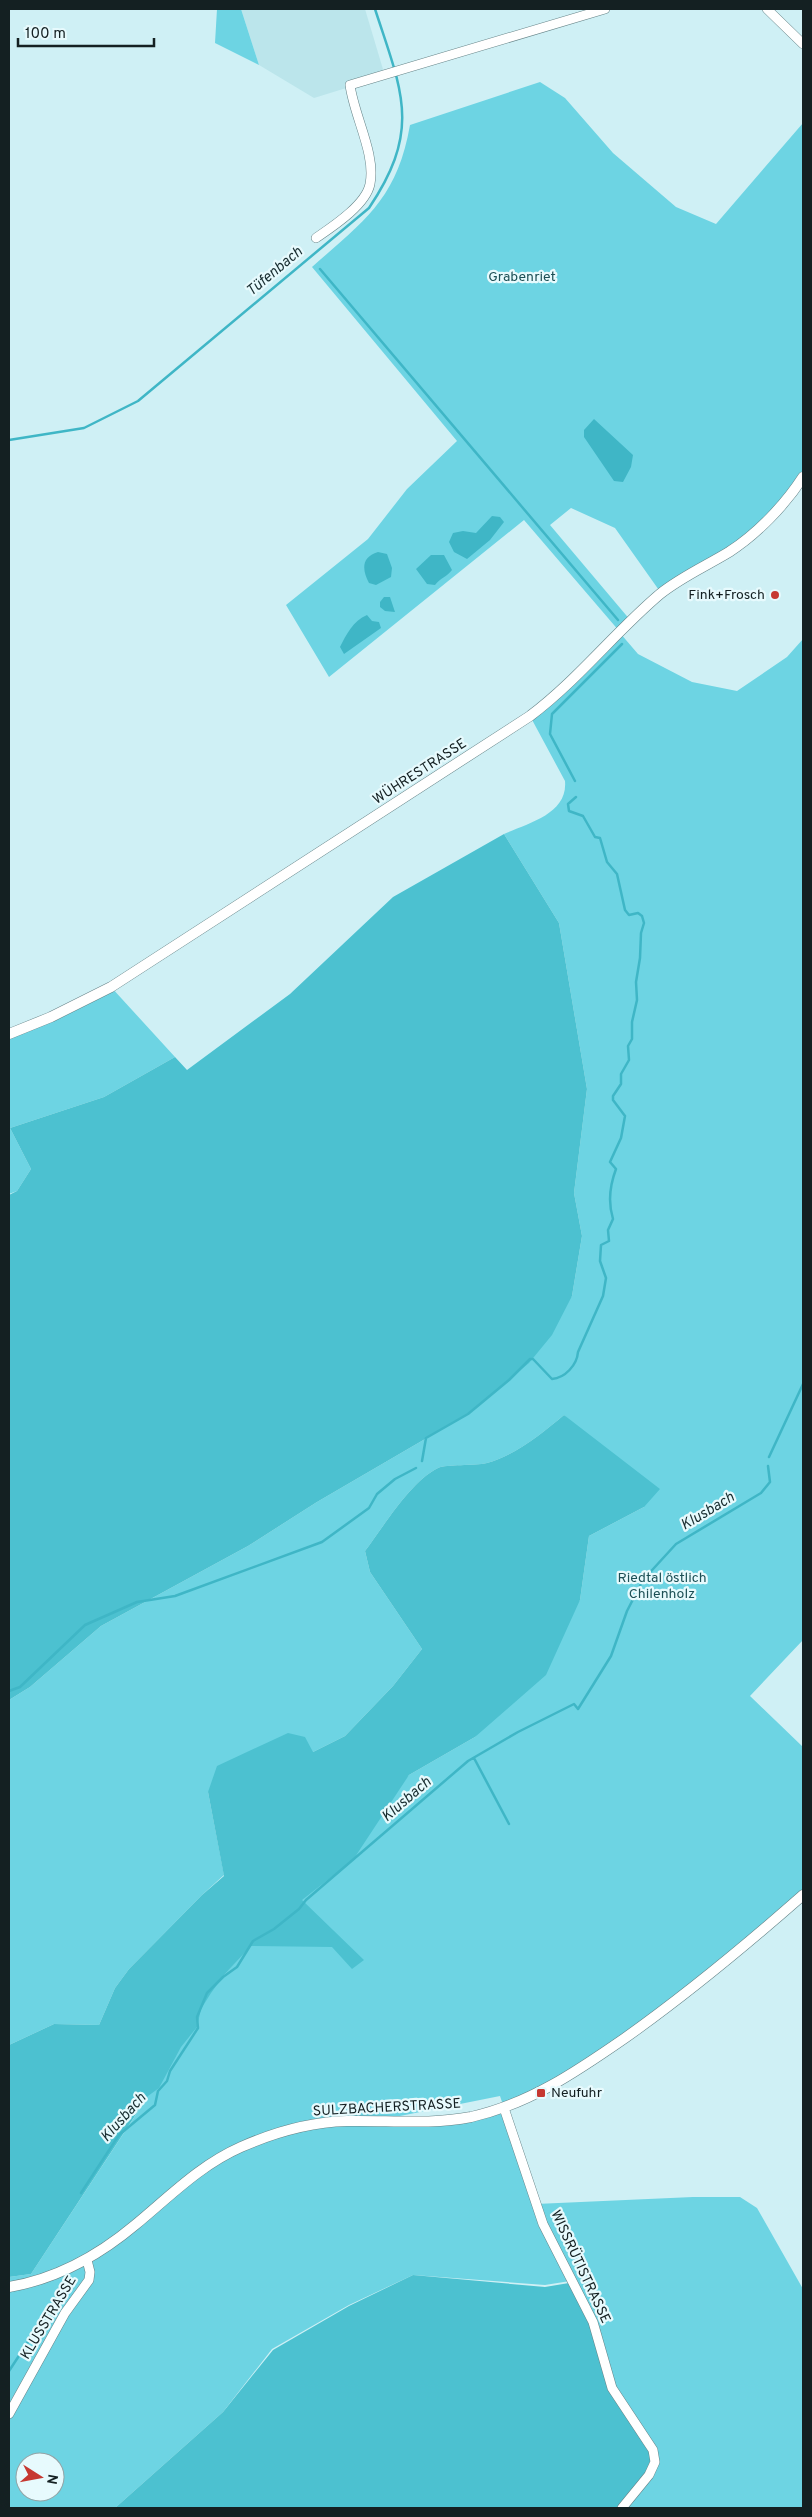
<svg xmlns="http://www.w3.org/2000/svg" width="812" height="2517" viewBox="0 0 812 2517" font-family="Overpass,sans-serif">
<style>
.built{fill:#bbe5eb}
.green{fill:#6dd4e3;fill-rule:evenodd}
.forest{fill:#4cc1d0}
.water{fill:#3fb6c6}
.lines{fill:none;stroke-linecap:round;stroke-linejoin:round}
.stream{stroke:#3fb6c6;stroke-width:2.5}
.minor-casing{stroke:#668488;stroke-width:10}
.tertiary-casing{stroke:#668488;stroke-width:11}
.minor{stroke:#fff;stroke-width:9}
.tertiary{stroke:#fff;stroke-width:10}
.poi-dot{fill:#c63831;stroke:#e7fafd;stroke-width:2}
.labels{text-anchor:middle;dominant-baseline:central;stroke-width:4.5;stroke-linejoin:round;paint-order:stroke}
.park-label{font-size:14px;fill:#1c4f55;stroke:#e7fafd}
.poi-label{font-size:14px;fill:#142022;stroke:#e7fafd;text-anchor:end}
.street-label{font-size:14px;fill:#142022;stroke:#e7fafd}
.water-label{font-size:15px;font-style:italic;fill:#182d30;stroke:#e7fafd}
</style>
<rect width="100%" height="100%" fill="#cff0f5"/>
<!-- built -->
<path class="built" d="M241,9H365L385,76L314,98L259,65Z"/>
<!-- green -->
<path class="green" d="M217,9H241L259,65L215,43Z
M540,82L565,98L613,153L676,207L716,224L803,123V485L747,538L661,593L615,528L571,508L550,525L631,621L620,633L638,654L692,682L737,691L787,657L803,639V1640L750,1696L803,1747V1895L600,2056L504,2108L536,2204L693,2197H740L757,2208L803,2289V2508H622L624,2408L570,2281L545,2285L413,2275L349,2305L272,2349L223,2412L115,2508H9V2277L31,2274L139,2110L207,1993L409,1775L475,1737L580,1600L589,1536L644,1507L564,1415C541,1434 516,1455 487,1463C474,1466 446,1464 438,1468C410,1482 384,1526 365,1551L370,1572L422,1649L393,1686L345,1736L313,1752L208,1792L224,1875L202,1895L129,1969L115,1988L99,2025L54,2024L9,2045V1700L30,1687L101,1626L248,1546L317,1502L468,1414L572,1296L582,1236L574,1193L587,1089L559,923L504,834C528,823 568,814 565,781L530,716L620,632L524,520L329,677L286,605L368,539L407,489L457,441L312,267C365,220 397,199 410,125ZM500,2096L504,2108L417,2122L375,2121ZM25,2462H55V2492H25Z
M111,987L175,1057L104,1097L10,1128L31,1169L17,1191L9,1194V1034Z"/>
<!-- forest -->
<path class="forest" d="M504,834L559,923L587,1089L574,1193L582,1236L572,1296L552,1335L529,1363L468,1414L317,1502L248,1546L101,1626L30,1687L9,1700V1195L17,1191L31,1169L10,1128L104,1097L175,1057L187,1070L290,994L393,897Z
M564,1415L660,1489L644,1507L589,1536L580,1600L546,1675L475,1737L409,1775L353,1860L302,1900L364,1960L352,1969L332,1947L251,1946L224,1975L211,1993L201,2009L197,2027L181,2047L159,2088L148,2096L31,2274L9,2277V2045L54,2024L99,2025L115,1988L129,1969L202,1895L224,1876L208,1792L217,1766L288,1733L305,1737L313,1752L345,1736L393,1686L422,1649L370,1572L365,1551C384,1526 410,1482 438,1468C446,1464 474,1466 487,1463C516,1455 541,1434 564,1415Z
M413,2275L545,2287L569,2283L583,2305L608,2381L646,2438L653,2464L622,2508H115L223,2412L273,2350L349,2306Z"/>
<!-- water -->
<path class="water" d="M594,419L633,455L631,467L623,482L614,481L584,437V430Z
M492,516L500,517L504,522L490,540L467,559L454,552L449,542L453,533L463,531L476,533Z
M378,552L387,554L392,568L391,577L376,585L369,583C362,570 361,557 378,552Z
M431,555H444L452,570C447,577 440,578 435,585L427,584L416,569Z
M384,597H390L395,612L385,611L380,607V602Z
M367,615L372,621L379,622L381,628L344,654L340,647C346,635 353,621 367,615Z"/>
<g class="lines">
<!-- stream -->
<path class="stream" d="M320,269L618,620
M9,440L84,428L138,401L369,208C422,129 402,92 375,9
M575,781L550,734L552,714L622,644
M769,1457L803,1384
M422,1461L426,1438L468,1414L509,1380L530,1359H533L552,1379C565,1378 577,1365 578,1352L603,1296L606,1278L600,1261L601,1245L609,1241L608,1230L613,1219C608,1203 610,1185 616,1169L610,1162L621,1138L625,1116L613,1100V1096L621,1084V1074L629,1060L628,1046L632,1039V1022L637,1000L636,982L640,958L641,933L644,923L642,916L638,913L629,915L625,910L617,874L607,862L600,838L595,837L583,816L569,811L568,804L576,797
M9,1691L20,1687L85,1625L137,1602L175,1596L322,1542L369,1508L377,1494L395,1479L416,1468
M474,1758L509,1824
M81,2193L119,2135L155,2105L158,2091L167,2081L170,2071L198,2028L197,2017L207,1993L223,1977L237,1967L253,1941L274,1929L299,1909L306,1900L468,1761L518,1732L574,1704L578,1709L611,1656L627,1611L643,1580L676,1544L761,1493L770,1482L768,1466
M9,2371L66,2284"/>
<!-- minor casing -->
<g class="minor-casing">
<path id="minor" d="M767,9L803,44
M316,238C332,227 366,205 370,184C376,154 354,116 350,85L605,9
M504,2108L543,2224L593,2322L612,2388L653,2450L655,2462L649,2475L622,2508
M9,2414L65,2313L89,2280L90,2272L87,2260"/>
</g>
<!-- tertiary casing -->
<g class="tertiary-casing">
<path id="tertiary" d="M9,1034L51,1017L111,987L530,716C578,680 615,632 660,594C681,577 706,566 729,552C757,534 785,505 803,477
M9,2287C56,2279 98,2256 135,2225C169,2197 200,2165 241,2147C275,2132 310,2122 347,2121C388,2120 430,2125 471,2117C529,2104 576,2072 625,2038C687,1994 745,1946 803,1895"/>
</g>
<!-- minor -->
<use href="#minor" class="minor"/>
<!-- tertiary -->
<use href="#tertiary" class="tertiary"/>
</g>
<!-- markers -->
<g class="poi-dot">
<circle cx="775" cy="595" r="5"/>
<rect x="536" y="2088" width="10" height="10" rx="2.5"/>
</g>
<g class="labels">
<!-- park labels -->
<g class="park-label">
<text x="522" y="277">Grabenriet</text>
<text x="662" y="1578">Riedtal östlich<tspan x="662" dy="16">Chilenholz</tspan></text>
</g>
<!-- poi labels -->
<g class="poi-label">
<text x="765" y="595">Fink+Frosch</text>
<text x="551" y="2093" text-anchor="start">Neufuhr</text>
</g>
<!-- street labels -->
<g class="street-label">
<text transform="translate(420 772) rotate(-33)">WÜHRESTRASSE</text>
<text transform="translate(387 2108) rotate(-3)">SULZBACHERSTRASSE</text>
<text transform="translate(580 2267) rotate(65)">WISSRÜTISTRASSE</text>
<text transform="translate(49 2318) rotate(-59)">KLUSSTRASSE</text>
</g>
<!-- water labels -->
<g class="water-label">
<text transform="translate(275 272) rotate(-40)">Tüfenbach</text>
<text transform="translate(708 1512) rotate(-31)">Klusbach</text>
<text transform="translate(407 1800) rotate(-41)">Klusbach</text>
<text transform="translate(124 2118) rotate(-48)">Klusbach</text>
</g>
</g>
<!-- border -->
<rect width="812" height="2517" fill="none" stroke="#142022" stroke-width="20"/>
<!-- north arrow -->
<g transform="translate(40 2477) rotate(101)"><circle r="24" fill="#e7fafd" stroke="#93a3a5"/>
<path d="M0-4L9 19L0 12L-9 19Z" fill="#c63831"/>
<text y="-8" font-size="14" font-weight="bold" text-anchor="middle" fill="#142022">N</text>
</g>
<!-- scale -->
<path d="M18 38v8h136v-8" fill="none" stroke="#142022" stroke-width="2.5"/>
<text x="25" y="38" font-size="15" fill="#142022" stroke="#e7fafd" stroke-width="4" paint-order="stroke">100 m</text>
</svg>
